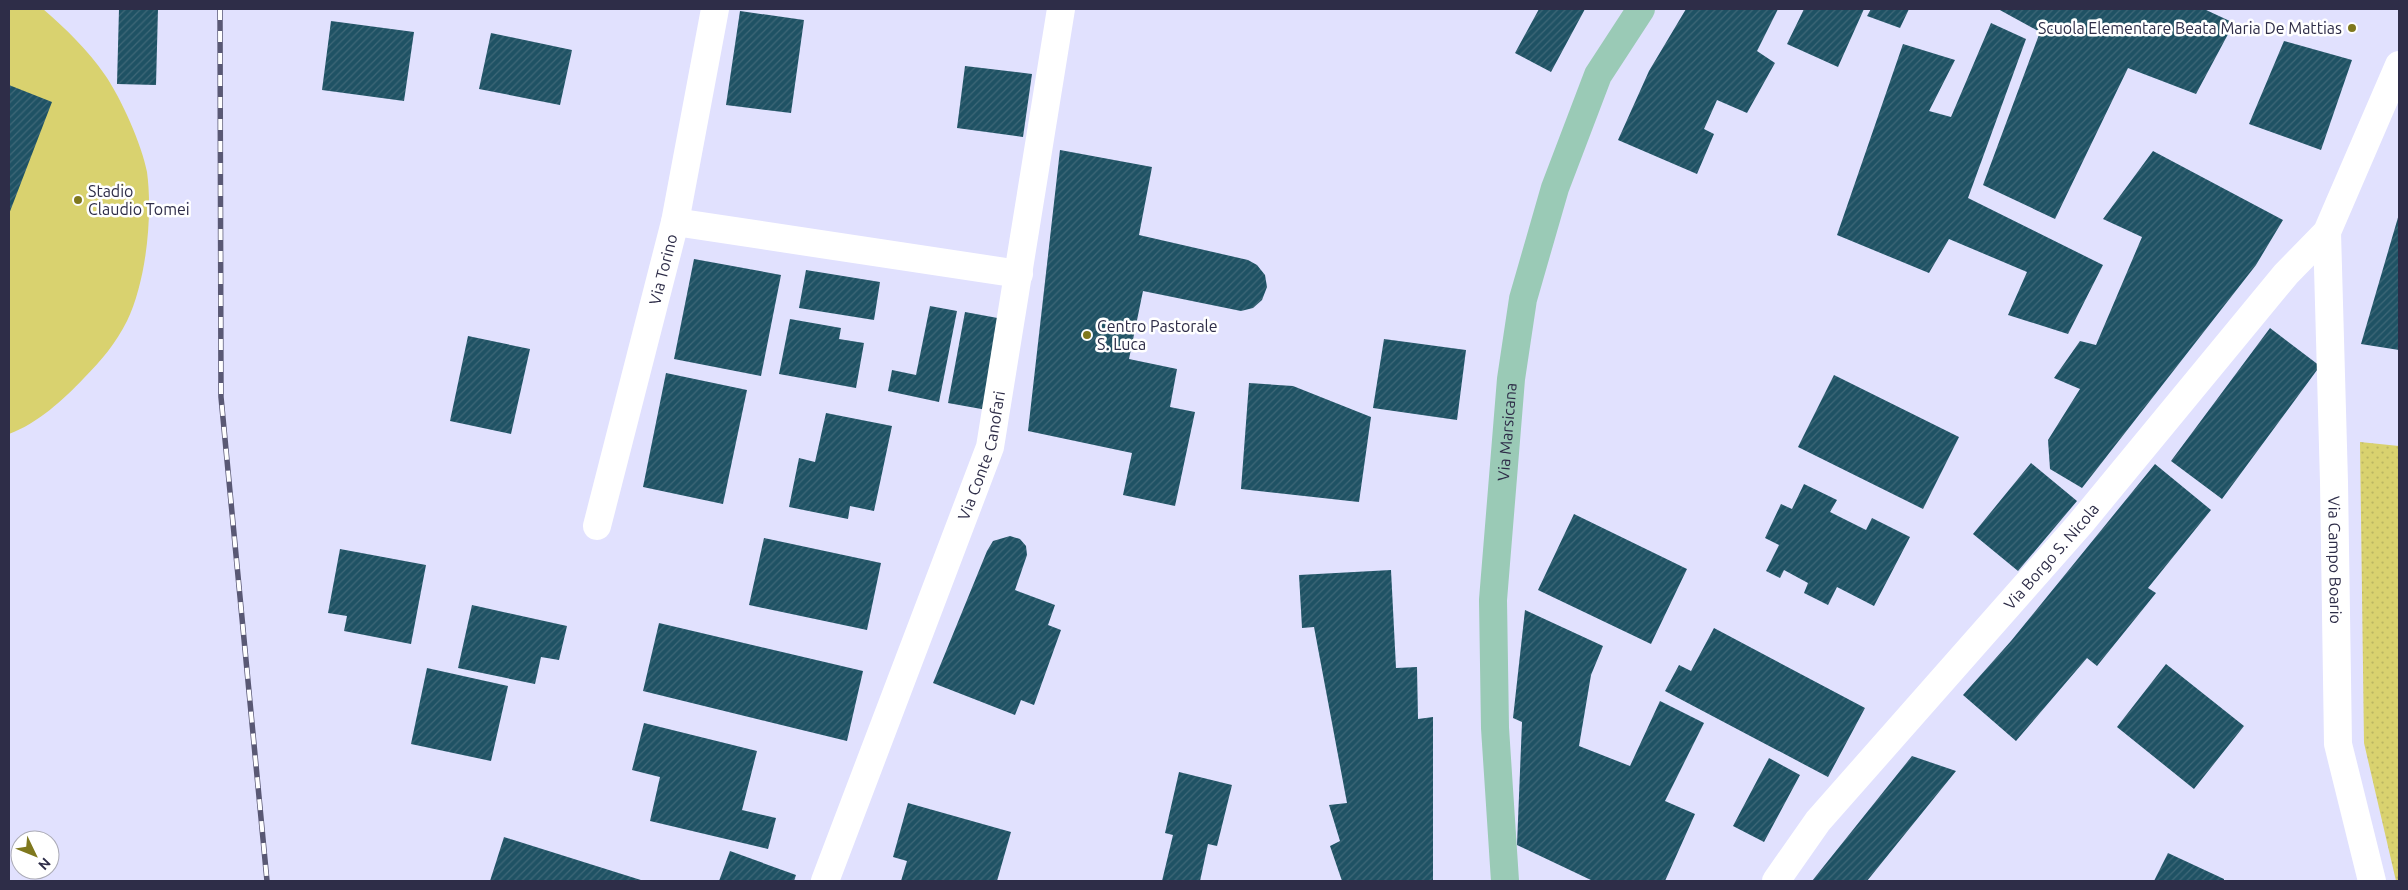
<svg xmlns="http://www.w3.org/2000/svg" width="2408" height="890" viewBox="0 0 2408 890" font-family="Ubuntu,sans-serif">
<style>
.grass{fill:#d9d26f}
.park{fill:url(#park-dots)}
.building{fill:url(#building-hatch)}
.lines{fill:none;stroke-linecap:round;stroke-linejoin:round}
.minor{stroke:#fff;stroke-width:28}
.major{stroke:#9acab6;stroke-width:28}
.rail-casing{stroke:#595874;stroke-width:5.5}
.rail{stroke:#fff;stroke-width:4;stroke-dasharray:11;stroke-linecap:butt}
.poi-dot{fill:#7f781d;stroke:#fff;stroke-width:2}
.labels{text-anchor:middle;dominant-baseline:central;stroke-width:5;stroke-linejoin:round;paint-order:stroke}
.poi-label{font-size:16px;fill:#2e2d48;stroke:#fff;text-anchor:start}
.street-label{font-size:16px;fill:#2e2d48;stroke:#fff}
</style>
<defs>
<pattern id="park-dots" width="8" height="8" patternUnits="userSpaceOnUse" patternTransform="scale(1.25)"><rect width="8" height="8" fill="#d9d26f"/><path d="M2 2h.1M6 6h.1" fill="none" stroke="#bbb562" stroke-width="1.8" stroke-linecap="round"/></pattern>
<pattern id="building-hatch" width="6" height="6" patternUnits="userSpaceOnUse" patternTransform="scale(1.25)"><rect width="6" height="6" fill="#1f5264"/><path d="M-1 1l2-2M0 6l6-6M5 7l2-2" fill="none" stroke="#3f6878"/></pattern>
</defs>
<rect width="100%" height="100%" fill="#e1e1fe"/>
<!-- grass -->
<path class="grass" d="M9,9H43C66,29 88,50 105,75C121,98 142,145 147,172C153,216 146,282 127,321C116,343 101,361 84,378C63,400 38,423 9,434Z"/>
<!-- park -->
<path class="park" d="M2360,442L2399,446V881H2396L2364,743Z"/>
<!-- building -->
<path class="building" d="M119,9H158L156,85L117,84Z
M1539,9H1585L1551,72L1515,53Z
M1686,9H1778L1757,51L1775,63L1747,113L1717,100L1704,129L1714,134L1697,174L1618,140L1649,71Z
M1804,9H1864L1838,67L1787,44Z
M1871,9H1909L1900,28L1867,16Z
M1998,9H2204L2234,23L2196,94L2128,68L2055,219L1983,185L2040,32Z
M740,11L804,20L791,113L726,105Z
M331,21L414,32L404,101L322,90Z
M1991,23L2026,39L1968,198L2103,265L2068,334L2008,315L2027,272L1949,239L1929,273L1837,235L1903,44L1955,60L1929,111L1951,117Z
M491,33L572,50L560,105L479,89Z
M2284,41L2352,60L2321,150L2249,124Z
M965,66L1032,74L1023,137L957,128Z
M9,85L52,102L9,214Z
M1060,150L1152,167L1139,235L1248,260L1257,265L1265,275L1267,287L1262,300L1253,308L1241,311L1143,291L1129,359L1177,369L1170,407L1195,412L1175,506L1123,495L1132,453L1028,431Z
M2153,151L2283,220L2256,265L2082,488L2050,469L2048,440L2080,389L2054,378L2080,341L2096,345L2142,237L2103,219Z
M2399,214V350L2361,344Z
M694,259L781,275L761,376L674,359Z
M806,270L880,282L874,320L799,308Z
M930,306L957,311L939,402L888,391L892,370L916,375Z
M965,312L1003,319L987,410L948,403Z
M790,319L841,328L839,339L864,343L856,388L779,374Z
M2270,328L2320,366L2222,499L2171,461Z
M468,336L530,349L511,434L450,421Z
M1384,339L1466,350L1457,420L1373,408Z
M666,373L747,390L723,504L643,487Z
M1834,375L1959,437L1923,509L1798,447Z
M1249,383L1293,386L1371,417L1359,502L1241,489Z
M826,413L892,426L874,511L850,506L848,519L789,507L799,458L815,462Z
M2031,463L2077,501L2018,571L1973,534Z
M2155,464L2211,510L2148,588L2156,593L2097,666L2087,658L2016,741L1963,695L2011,641Z
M1804,484L1837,500L1830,512L1866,530L1872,518L1910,537L1874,606L1837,587L1828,605L1804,593L1808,583L1784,570L1780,578L1766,571L1779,545L1765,538L1781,504L1792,509Z
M1574,514L1687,569L1651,644L1538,590Z
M1010,536L1020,539L1026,546L1027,555L1015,590L1055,605L1048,625L1061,630L1034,705L1021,700L1015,715L933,683L987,551L993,541Z
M764,538L881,563L867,630L749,605Z
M340,549L426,565L411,644L344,631L347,616L328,613Z
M1391,570L1396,668L1417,667L1418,719L1433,717V881H1342L1330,846L1340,841L1329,805L1347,803L1314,627L1302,628L1299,575Z
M472,605L567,626L559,660L541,657L535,684L458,668Z
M1525,610L1603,646L1591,675L1579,746L1630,766L1660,701L1704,723L1665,801L1695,814L1665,881H1593L1517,845L1522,722L1513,718Z
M659,623L863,671L847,741L643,691Z
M1714,628L1865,708L1828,777L1665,691L1679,665L1691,671Z
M2166,664L2244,726L2194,789L2117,727Z
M427,668L508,686L491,761L411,744Z
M644,723L757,751L742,810L776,818L768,849L650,821L660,777L632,770Z
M1912,756L1956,771L1867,881H1812Z
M1769,758L1800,775L1764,842L1733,826Z
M1179,772L1232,785L1217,846L1208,844L1200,881H1162L1173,835L1165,833Z
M908,803L1011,832L997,881H901L907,861L893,857Z
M504,837L644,881H490Z
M730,851L796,875L794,881H719Z
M2168,853L2224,879V881H2154Z"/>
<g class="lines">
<!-- minor -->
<g class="minor">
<path d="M675,222L1019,274"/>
<path id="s1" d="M2327,232L2334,482L2338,744L2372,881"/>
<path id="s2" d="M597,526L675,222L715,9"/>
<path id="s3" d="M825,881L990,447L1061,9"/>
<path id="s4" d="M1776,881L1818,821L2080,524L2286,274L2327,232L2399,65"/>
</g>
<!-- major -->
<path class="major" id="s5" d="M1505,881L1495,728L1493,600L1511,379L1523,299L1555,188L1598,75L1641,9"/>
<!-- rail casing -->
<g class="rail-casing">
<path id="rail" d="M220,9L221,397L267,881"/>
</g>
<!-- rail -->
<use href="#rail" class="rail"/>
</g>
<!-- markers -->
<g class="poi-dot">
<circle cx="2352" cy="28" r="5"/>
<circle cx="78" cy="200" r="5"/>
<circle cx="1087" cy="335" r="5"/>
</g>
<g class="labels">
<!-- poi labels -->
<g class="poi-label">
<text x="2342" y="28" text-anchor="end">Scuola Elementare Beata Maria De Mattias</text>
<text x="88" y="191">Stadio<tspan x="88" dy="18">Claudio Tomei</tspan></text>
<text x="1097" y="326">Centro Pastorale<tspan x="1097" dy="18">S. Luca</tspan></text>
</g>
<!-- street labels -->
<g class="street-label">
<text stroke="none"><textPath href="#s2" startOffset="265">Via Torino</textPath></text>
<text stroke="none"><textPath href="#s5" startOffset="450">Via Marsicana</textPath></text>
<text stroke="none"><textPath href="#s3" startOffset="454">Via Conte Canofari</textPath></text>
<text stroke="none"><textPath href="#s4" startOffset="426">Via Borgo S. Nicola</textPath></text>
<text stroke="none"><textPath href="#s1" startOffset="328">Via Campo Boario</textPath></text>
</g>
</g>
<!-- border -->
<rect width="2408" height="890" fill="none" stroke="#2e2d48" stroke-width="20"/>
<!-- north arrow -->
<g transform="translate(35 855) rotate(133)"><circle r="24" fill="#ffffff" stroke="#ababb6"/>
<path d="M0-4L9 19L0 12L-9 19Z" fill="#7f781d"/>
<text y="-8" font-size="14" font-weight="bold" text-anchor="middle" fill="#2e2d48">N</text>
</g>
</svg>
